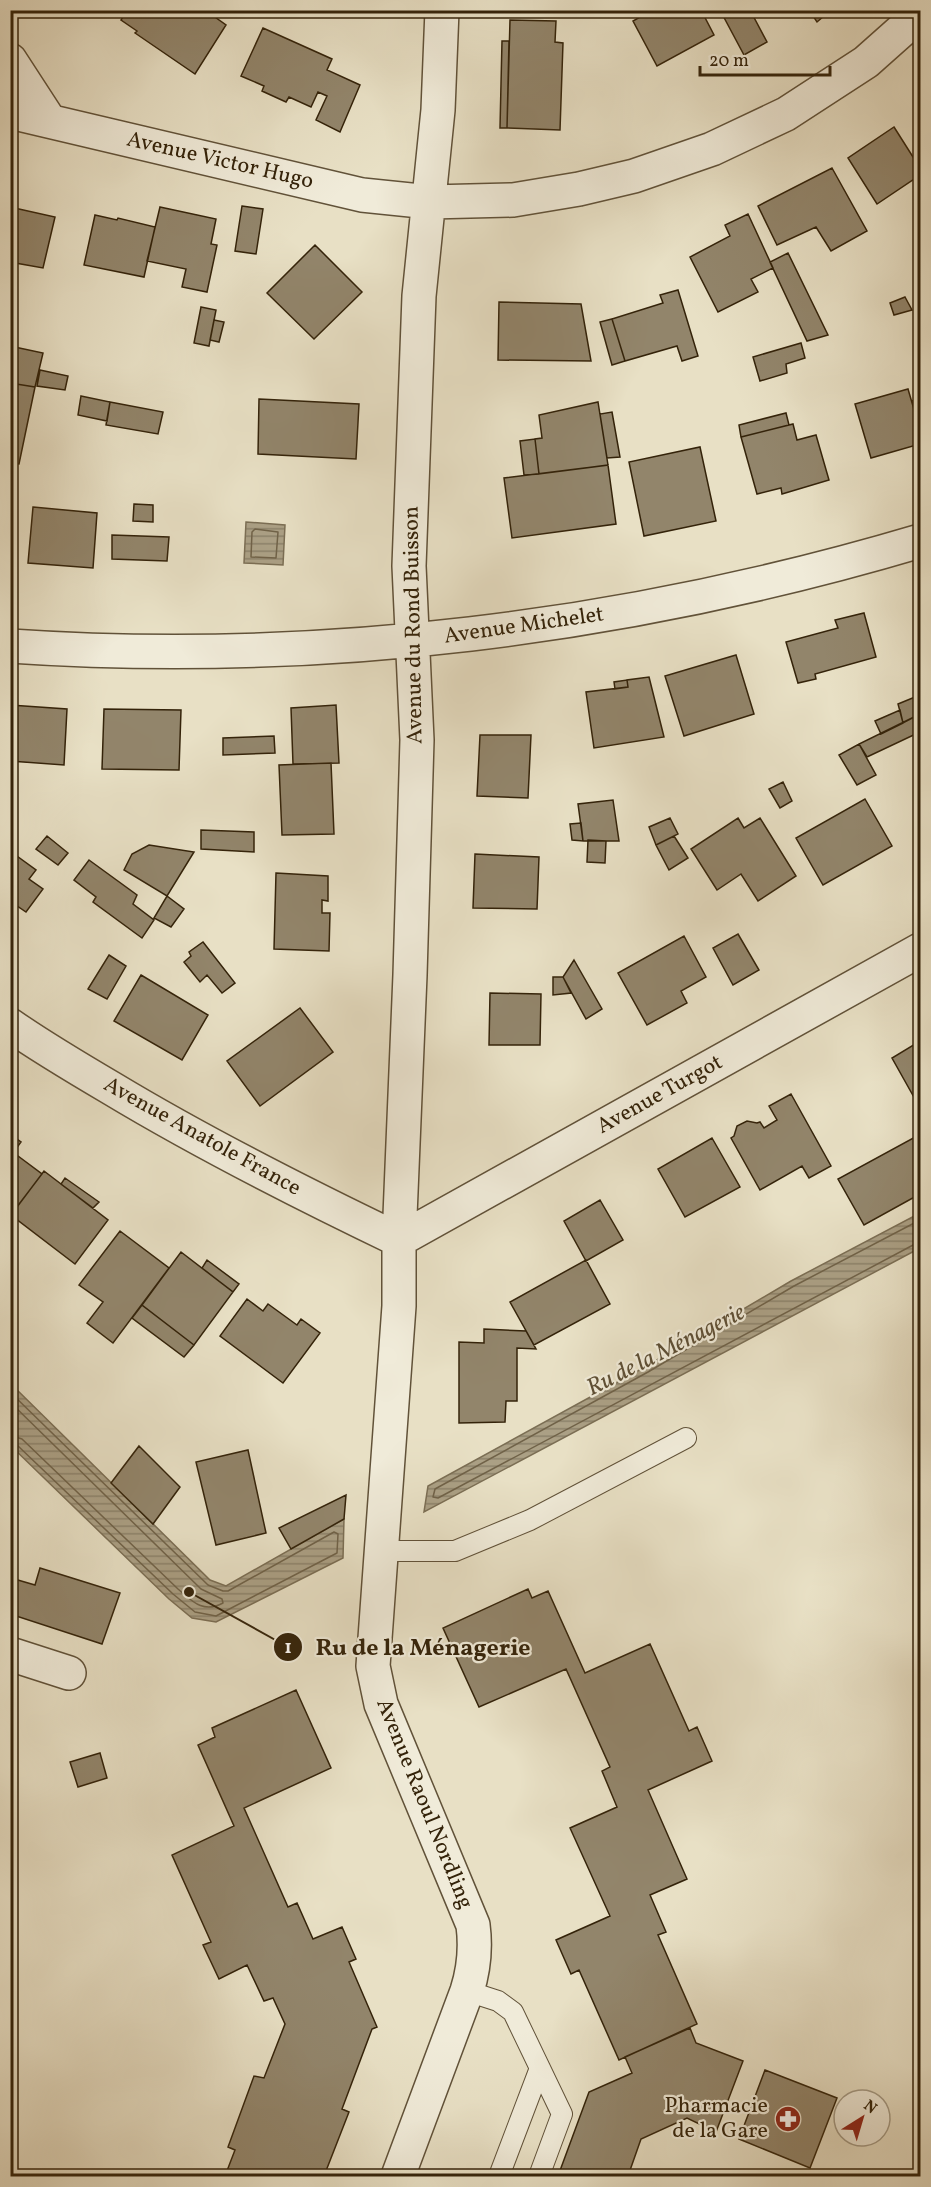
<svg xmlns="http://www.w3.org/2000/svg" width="931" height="2187" viewBox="0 0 931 2187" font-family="Vollkorn,serif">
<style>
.water{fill:url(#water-rules);stroke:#7b6e54;stroke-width:1.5}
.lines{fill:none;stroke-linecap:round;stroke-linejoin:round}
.shore{stroke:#706248;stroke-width:1.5}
.building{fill:#92856b;stroke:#34230a;stroke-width:1.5}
.service-casing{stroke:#615239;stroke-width:22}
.minor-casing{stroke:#615239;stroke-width:36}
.service{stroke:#f0ebd9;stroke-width:20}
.minor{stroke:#f0ebd9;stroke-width:33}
.labels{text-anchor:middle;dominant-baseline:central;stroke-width:4.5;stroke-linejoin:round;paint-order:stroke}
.street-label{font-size:22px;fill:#34230a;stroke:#f0ebd9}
.poi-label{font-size:22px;fill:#34230a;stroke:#f0ebd9;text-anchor:end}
.water-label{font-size:24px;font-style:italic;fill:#5e4f35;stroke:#f0ebd9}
.leader{fill:none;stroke:#34230a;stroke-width:2}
.callout-dot{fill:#34230a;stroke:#f0ebd9;stroke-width:2}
.mark-label{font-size:18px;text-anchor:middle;font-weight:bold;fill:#fff}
.callout-label{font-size:24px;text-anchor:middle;font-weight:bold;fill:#34230a;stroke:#f0ebd9;stroke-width:4.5;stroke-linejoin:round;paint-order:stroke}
</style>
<defs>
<pattern id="water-rules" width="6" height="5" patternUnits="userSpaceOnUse" patternTransform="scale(1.5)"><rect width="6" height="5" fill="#aba085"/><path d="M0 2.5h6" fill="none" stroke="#8c826b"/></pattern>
</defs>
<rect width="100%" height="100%" fill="#e8e0c5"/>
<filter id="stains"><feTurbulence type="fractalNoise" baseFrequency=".00333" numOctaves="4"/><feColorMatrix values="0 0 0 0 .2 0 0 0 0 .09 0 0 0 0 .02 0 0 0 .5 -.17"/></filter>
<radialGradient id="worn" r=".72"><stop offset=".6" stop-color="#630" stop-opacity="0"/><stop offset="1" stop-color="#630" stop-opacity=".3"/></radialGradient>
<!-- water -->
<path class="water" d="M246,522L285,525L283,565L244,563Z
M920,1213V1248L424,1512L428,1486L645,1367L791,1281Z
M10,1383L210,1580L226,1586L344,1519L343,1558L216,1622L192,1618L169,1599L11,1446Z"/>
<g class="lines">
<!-- shore -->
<path class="shore" d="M255,529L278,532L276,558L251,557L252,532Z
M920,1220L794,1286L648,1372L435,1489L433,1497L438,1498L915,1244L920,1243
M10,1392L208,1585L223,1591H228L334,1532L338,1534L337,1553L216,1616L195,1612L173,1594L17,1445L10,1443
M10,1402L201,1589L222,1599L223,1603C203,1614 192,1601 178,1589L22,1439L10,1435"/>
</g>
<!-- building -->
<path class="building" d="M127,10H205L226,25L195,74L135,33L137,31L121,20Z
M652,10H701L714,35L657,66L633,21Z
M720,10H750L767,42L744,55Z
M809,10H831L817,22Z
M510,20L556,21L555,42L563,43L560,130L507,128Z
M263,28L332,59L327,70L360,85L340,132L316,120L327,96L318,92L311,107L289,97L286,102L262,91L264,86L241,76Z
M502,41H509L507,128H500Z
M894,127L920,168V175L877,204L848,158Z
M832,168L867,231L831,251L816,227L777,245L758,206Z
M242,206L263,209L256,254L235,251Z
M10,207L55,217L43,268L10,262Z
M160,207L216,219L211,244L217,245L207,292L182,287L186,269L147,261Z
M748,214L773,268L751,279L758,292L718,312L690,257L730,236L725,225Z
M95,215L117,220L118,218L155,227L144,277L84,265Z
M315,245L362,292L314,339L267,293Z
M788,253L828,335L807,341L770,262Z
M678,290L698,356L682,361L677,346L625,361L612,319L663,303L660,295Z
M905,297L912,310L894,315L890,303Z
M499,302L581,304L591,361L498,360Z
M201,307L216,310L209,346L194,343Z
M612,319L625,361L612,365L600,322Z
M214,320L224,322L219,342L210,340Z
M801,343L805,358L786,364L787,373L760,381L753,357Z
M10,346L43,353L35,387L10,383Z
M40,370L68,376L65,390L37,386Z
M10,383L35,387L19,464L10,463Z
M908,389L920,430V444L871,458L855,404Z
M81,396L110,402L107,421L78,415Z
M920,398V430L912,401Z
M259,399L359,404L356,459L258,454Z
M110,402L163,412L158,434L106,425Z
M598,402L608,465L539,474L535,439L542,438L539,415Z
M612,412L620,457L607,458L600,414Z
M786,413L789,425L741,437L739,425Z
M793,424L797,440L816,435L829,480L782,494L781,488L757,494L741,437Z
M535,439L539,474L524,475L520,441Z
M700,447L716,521L644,536L629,462Z
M608,465L616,524L512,538L504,478Z
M134,504L153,505V522L133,521Z
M33,507L97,513L93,568L28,563Z
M112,535L169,537L167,561L112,559Z
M864,613L876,657L815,674L816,679L798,683L786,642L838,628L835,620Z
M736,655L754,714L684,736L665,676Z
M649,677L664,737L594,748L586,692L628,687L627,680Z
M627,680L628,687L615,689L614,682Z
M915,697L920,707V714L903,723L898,704Z
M10,705L67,709L64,765L10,761Z
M336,705L339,763L293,764L291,708Z
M104,709L181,710L179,770L102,769Z
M900,710L903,723L881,734L875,721Z
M920,714V732L867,757L859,744Z
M480,735H531L528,798L477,796Z
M274,736L275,753L223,755V738Z
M859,744L876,775L857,785L839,755Z
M331,763L334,834L282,835L279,765Z
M783,782L792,801L780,808L769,789Z
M865,799L892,846L823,885L796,838Z
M613,800L619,841H583L578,804Z
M670,818L678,834L656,845L649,827Z
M738,818L744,828L760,818L796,876L758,901L741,874L717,890L691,849Z
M581,823L583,841L572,840L570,824Z
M201,830L254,832V852L201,849Z
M47,836L68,853L58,865L36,849Z
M674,836L688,858L669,870L656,845Z
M588,840L606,841L605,863L587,862Z
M149,845L194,852L167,896L124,870L132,854Z
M10,851L36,870L29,879L43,889L26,912L10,901Z
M475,854L539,857L537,909L473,908Z
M89,860L137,895L133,904L154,920L142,938L93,902L96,897L74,880Z
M276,873L328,876V901L322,900V913H330L329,951L274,949Z
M167,896L184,909L171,927L154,918Z
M738,934L759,970L733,985L713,948Z
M684,936L706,977L681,991L687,1003L647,1025L618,973Z
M203,942L235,983L222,993L207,975L200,982L184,962L191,956L189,952Z
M109,955L126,966L107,999L88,989Z
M574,960L602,1009L586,1019L563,977Z
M141,975L208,1015L182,1060L114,1021Z
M553,977H563L571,993L553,995Z
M490,993L541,994L540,1045H489Z
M300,1008L333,1052L260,1106L227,1061Z
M920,1041V1108L892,1058Z
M791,1094L831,1166L809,1178L802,1166L760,1190L731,1138L734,1136L737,1126L747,1121L757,1123L760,1122L764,1128L777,1120L769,1106Z
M10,1134L21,1142L13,1153L10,1150Z
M917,1136L920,1142V1194L864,1225L838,1179Z
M712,1138L740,1187L685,1217L658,1169Z
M10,1150L42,1174L10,1216Z
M44,1171L108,1220L75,1264L11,1215Z
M65,1178L99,1202L93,1208L61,1184Z
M600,1200L623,1240L586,1261L564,1221Z
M120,1231L169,1268L113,1343L87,1323L103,1302L79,1285Z
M181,1252L233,1292L194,1345L142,1305Z
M207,1260L239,1284L233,1292L202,1268Z
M586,1260L610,1304L534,1345L510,1302Z
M247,1299L263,1311L268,1304L297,1325L301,1319L320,1333L283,1383L220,1336Z
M142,1305L194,1345L184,1357L132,1318Z
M484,1329L526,1331L536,1349L517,1348V1401H506L505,1422L459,1423V1342L484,1343Z
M139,1446L180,1487L153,1524L111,1483Z
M248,1450L266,1533L216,1545L196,1462Z
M346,1495L344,1519L291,1549L279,1528Z
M40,1568L120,1593L102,1644L10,1614L11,1578L35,1585Z
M528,1589L532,1598L548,1591L585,1673L650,1644L689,1731L697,1727L712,1761L648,1790L687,1879L650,1895L666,1932L658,1935L697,2024L619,2060L579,1970L571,1974L556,1940L610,1916L570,1828L617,1807L602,1771L610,1767L566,1669L479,1707L443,1628Z
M296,1690L331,1768L244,1808L288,1907L297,1903L313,1939L342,1927L356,1959L349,1962L377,2027L372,2029L342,2109L349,2112L324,2176H225L235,2150L228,2147L254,2076L264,2078L285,2024L273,1998L264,2001L247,1965L219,1979L203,1945L211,1942L172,1855L234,1826L198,1745L215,1737L212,1728Z
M100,1753L107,1778L78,1787L70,1762Z
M10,1840L15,1842L10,1857Z
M690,2028L696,2043L743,2061L716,2132L687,2118L641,2139L628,2176H558L589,2092L632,2073L625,2057Z
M765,2070L837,2098L810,2168L739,2139Z"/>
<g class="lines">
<!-- service casing -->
<g class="service-casing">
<path id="service" d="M381,1551H455L530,1520L686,1438
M467,1991L498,2001L513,2012L562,2114L539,2176
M499,2176L540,2068"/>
</g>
<!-- minor casing -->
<g class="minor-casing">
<path id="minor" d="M10,60L49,120
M10,112L362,195L430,202L513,200L579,189L634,176L712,149L786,114L866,62L920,14
M10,646C317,667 627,628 920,541
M10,1025C43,1048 77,1068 111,1088C204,1144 301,1193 399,1240
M399,1240L920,950
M10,1654L69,1673
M398,2176L467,1991C474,1969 476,1948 473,1925L381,1704L373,1666L399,1306V1240L410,975L417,740L409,566L419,296L438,110L442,10"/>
</g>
<!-- service -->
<use href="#service" class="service"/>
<!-- minor -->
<use href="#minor" class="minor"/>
</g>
<!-- icons -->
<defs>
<g id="pharmacy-disc" transform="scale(1.35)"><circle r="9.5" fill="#8f2418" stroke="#f0ebd9"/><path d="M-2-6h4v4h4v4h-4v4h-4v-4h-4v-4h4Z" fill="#fff"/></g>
</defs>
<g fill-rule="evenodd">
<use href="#pharmacy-disc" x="788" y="2119"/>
</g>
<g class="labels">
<!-- street labels -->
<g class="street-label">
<text transform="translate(220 161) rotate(13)">Avenue Victor Hugo</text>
<text transform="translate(414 625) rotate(-91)">Avenue du Rond Buisson</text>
<text transform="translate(524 626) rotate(-8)">Avenue Michelet</text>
<text transform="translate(660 1095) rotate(-29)">Avenue Turgot</text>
<text transform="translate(202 1137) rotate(29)">Avenue Anatole France</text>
<text transform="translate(424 1804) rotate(68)">Avenue Raoul Nordling</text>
</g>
<!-- poi labels -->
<g class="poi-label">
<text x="768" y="2106">Pharmacie<tspan x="768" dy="25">de la Gare</tspan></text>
</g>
<!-- water labels -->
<g class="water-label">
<text transform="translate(666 1351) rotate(-27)">Ru de la Ménagerie</text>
</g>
</g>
<!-- callouts -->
<path class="leader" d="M189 1592L288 1647"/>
<g class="callout-dot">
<circle cx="189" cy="1592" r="6"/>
<circle cx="288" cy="1647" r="15"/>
</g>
<g class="mark-label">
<text x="288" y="1653">1</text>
</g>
<g class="callout-label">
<text x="423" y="1655">Ru de la Ménagerie</text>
</g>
<!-- margin -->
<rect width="931" height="2187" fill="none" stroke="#e8e0c5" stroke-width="36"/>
<rect x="12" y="12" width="907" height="2163" fill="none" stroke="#34230a" stroke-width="3"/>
<rect x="18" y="18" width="895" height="2151" fill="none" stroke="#34230a" stroke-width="1.5"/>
<!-- north arrow -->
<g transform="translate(862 2118) rotate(37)"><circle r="28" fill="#f0ebd9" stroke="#a59b86" stroke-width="1.5"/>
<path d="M0-4.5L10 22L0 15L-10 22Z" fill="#8f2418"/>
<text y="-9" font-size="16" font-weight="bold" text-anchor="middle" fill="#34230a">N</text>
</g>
<!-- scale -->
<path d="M700 66v9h130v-9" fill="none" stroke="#34230a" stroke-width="3"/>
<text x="709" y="66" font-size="18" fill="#34230a" stroke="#f0ebd9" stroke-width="4.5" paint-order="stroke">20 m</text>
<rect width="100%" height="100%" filter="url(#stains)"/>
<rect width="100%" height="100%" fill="url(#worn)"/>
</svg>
